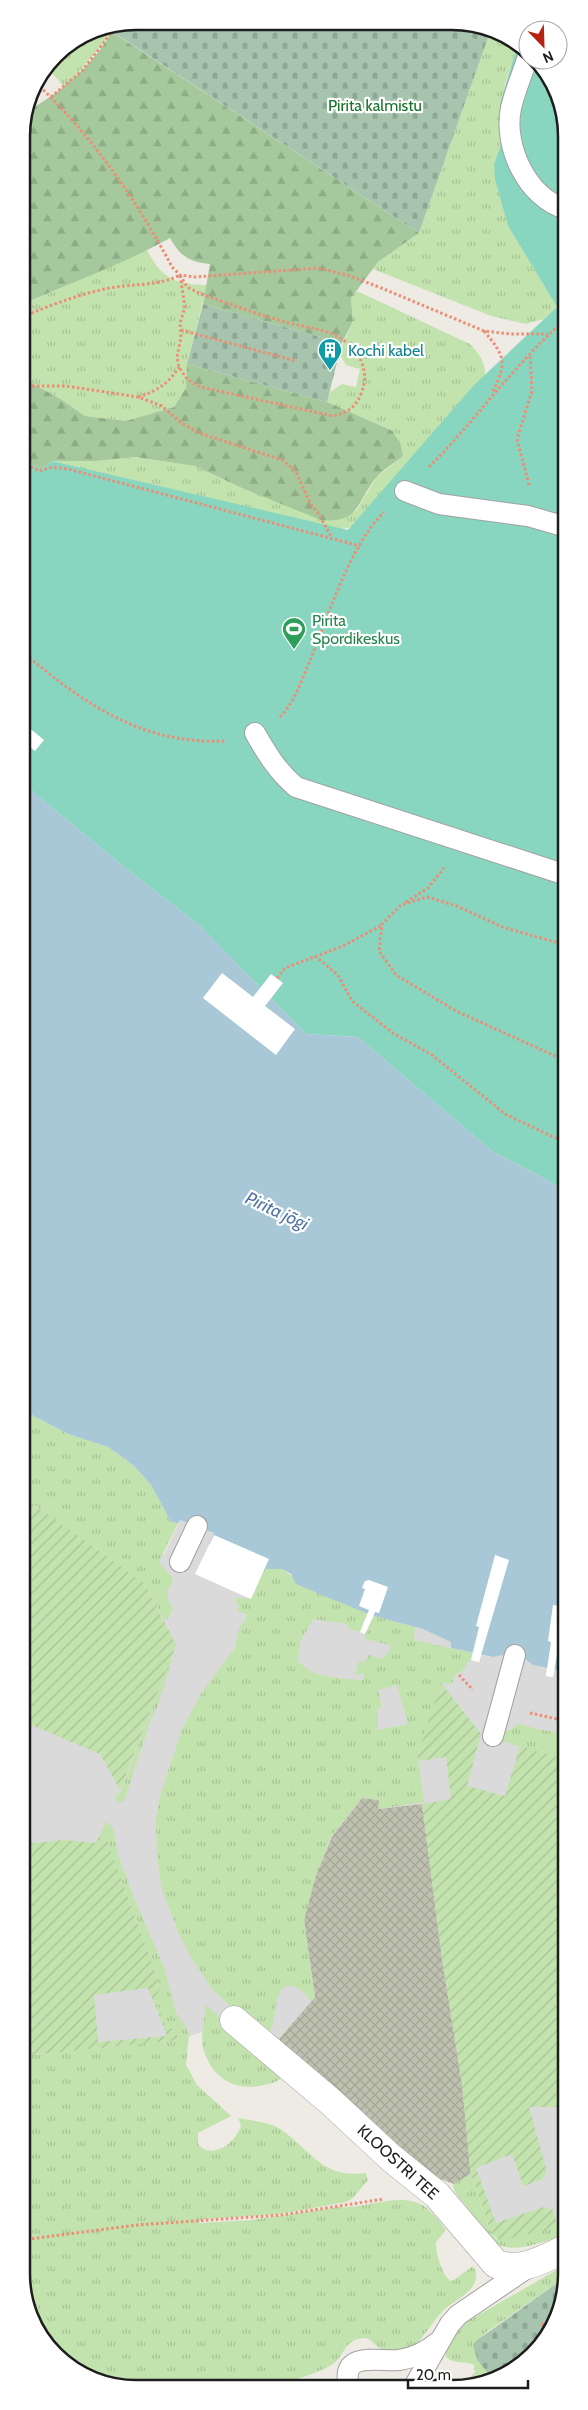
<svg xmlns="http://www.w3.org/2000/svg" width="588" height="2410" viewBox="0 0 588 2410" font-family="Cabin,sans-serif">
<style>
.residential{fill:#dbdada}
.construction{fill:url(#construction-cross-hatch)}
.grass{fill:url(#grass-tufts);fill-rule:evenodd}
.forest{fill:url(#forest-firs)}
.cemetery{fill:url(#cemetery-stones)}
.garden{fill:url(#garden-furrows);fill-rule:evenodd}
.pitch{fill:#88d6bf}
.water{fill:#a8c8d7}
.pier{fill:#fff}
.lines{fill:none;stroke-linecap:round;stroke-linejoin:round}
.lane-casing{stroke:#a1a1a1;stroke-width:22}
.street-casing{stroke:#a1a1a1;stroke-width:29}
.path{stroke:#ed8d75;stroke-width:3;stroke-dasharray:2.5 2.5;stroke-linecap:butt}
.lane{stroke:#fff;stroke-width:20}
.street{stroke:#fff;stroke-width:28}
.labels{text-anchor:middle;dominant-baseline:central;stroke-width:4.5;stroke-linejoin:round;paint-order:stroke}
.park-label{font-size:16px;fill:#157126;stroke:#fff}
.culture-label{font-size:16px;fill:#0d838f;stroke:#fff;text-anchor:start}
.leisure-label{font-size:16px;fill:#27864d;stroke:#fff;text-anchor:start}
.street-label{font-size:16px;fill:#1d1d1d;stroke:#fff}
.water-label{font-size:18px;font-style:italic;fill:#5273a4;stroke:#fff}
.rim{fill:none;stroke:#1d1d1d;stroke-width:2.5}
</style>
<defs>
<pattern id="construction-cross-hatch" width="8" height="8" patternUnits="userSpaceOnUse" patternTransform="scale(1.25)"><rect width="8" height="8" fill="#bfc1b0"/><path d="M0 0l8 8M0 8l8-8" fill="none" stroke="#a4a597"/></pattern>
<pattern id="grass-tufts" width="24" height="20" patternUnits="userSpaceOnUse" patternTransform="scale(1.25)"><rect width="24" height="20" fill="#c3e3ae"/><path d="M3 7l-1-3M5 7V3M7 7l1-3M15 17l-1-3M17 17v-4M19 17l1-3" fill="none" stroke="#a7c295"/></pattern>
<pattern id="forest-firs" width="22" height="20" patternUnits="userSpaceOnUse" patternTransform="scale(1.25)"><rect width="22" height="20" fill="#a5c99c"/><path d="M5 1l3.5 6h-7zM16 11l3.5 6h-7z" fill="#8eac86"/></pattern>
<pattern id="cemetery-stones" width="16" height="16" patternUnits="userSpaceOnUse" patternTransform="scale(1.25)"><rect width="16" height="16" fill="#a7c4ae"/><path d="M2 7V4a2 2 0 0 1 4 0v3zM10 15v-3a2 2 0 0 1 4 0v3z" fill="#8fa895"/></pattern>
<pattern id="garden-furrows" width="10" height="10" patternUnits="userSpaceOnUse" patternTransform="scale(1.25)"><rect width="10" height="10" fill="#c3e3ae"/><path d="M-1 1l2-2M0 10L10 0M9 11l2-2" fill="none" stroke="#a7c295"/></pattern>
</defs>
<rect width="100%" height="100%" fill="#edebe4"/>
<!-- residential -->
<path class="residential" d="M22,1486L164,1555L180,1520L214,1533L196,1574L250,1599L264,1569L363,1624L365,1634L374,1616L423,1629L452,1642L451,1648L473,1653L471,1660L479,1662L481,1655L493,1657L509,1654L521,1656L533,1665L547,1668L546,1676L553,1677L555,1669L566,1672V2226L499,2240L471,2174L440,2179L307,2068L279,2039L234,2021L179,2040L22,2056Z"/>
<!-- construction -->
<path class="construction" d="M362,1798L379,1800V1809L422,1804L442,1959L462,2084L471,2174L454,2184L440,2179L405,2157L307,2068L279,2039L315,1997L304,1920L315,1878L332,1837Z"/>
<!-- grass -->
<path class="grass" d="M105,27L113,32L65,88L47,67C59,48 83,32 105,27Z
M490,32L517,46L505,84L499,131L501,145L494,164L508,226L557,307L544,319L526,324L491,316L373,269L378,262L419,233Z
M147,250C162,279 175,284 207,285L187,364L186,388L174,407L126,421L85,416L59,398L22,378V305Z
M357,291L470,344C481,355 486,364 485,379L363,525L336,530L52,461H96L135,457L195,466L244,489L283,503L356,511L376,478L403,456L391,430L327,402L330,392L342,384L356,387L360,369L346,365L339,353L353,321L351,298Z
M22,1413L30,1414L68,1434L108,1447L125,1459L136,1468L151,1485L171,1522L178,1523L160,1560V1564L173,1578L172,1584L167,1591L168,1600L173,1609L168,1618L164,1620L144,1583L22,1496Z
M264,1569H282L313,1591L368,1612L360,1632L351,1630L346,1624L313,1619L300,1642L298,1660C310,1678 344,1679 364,1680V1673L355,1675L358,1662H364L369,1655L383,1659L391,1648L390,1645L365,1639V1634L374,1616L415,1627L414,1640L473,1653L471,1660L466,1664L465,1669L456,1674L452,1684L441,1683L418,1758L424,1802L378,1809L379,1800L362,1798L331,1837L315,1878L304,1920L315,1997L312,2001C306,1997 304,1991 297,1988C271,1976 278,2024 269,2034L247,2021L213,1990L192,1959L179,1934L162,1890L157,1858L156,1821L159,1799L182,1729L202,1692L235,1648L239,1628L246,1620V1614L237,1611L239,1606L235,1600L236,1598H251ZM397,1685L408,1724L378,1730L377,1708L382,1707L378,1690Z
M176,1645L158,1706L152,1717L124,1801L120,1803L115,1799L118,1793H120Z
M518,1723L537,1729L566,1734V1760L498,1740L500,1731L511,1730Z
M106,1821L113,1828L118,1854L133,1895L165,1970L176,2013L184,2023L189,2035L186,2065L197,2085L231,2116L198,2133V2144C212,2161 237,2142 241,2125L238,2118C252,2121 271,2122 283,2131C314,2153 321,2178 366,2173L368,2180L353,2198L346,2202L280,2214L205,2219L199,2221L200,2223L251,2220L339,2207C366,2210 405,2188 429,2210C435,2216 441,2223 446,2230L436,2242C436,2256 441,2271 450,2281L454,2280L473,2266C477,2272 477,2278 474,2284C469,2294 453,2302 445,2309C431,2322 424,2339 409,2351C401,2351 390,2353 383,2350C375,2347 372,2338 364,2338C344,2339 344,2357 333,2364C323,2371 302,2377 290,2382L287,2387L113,2386L50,2350L22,2290V2056L179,2040L175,2030L166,2027L155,1997L161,1987L107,1840L99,1837Z
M205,2004L284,2076C277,2083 269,2084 259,2086C234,2090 214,2078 205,2054C198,2037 206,2021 205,2004Z
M471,2174L491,2233L496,2239L566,2226L567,2234C521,2249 496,2263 470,2212C466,2203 453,2195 453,2184Z
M567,2264V2276L484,2334L476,2354L493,2379L463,2388L465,2382L475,2372L474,2365C465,2360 455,2365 446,2357V2348L461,2325Z"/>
<!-- forest -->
<path class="forest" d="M112,32L419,233L378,262L351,298L353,321L342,343L203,304L210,264C189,262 180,256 170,238C122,265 71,282 22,305L21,128L27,104L31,109C65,89 92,65 112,32Z
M187,364L327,402L391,430L400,442L403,456C394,463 383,470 375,479C357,502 359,524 321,520L244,489L195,466L135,457L96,461H52L41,469L22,460V378L59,398L85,416L126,421L174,407L186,388Z"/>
<!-- cemetery -->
<path class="cemetery" d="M136,21L475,24L490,32L419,233L105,27Z
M203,304L342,343L327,402L187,364Z
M567,2276V2282L538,2350L509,2374L493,2379L478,2361L473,2346L476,2341Z"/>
<!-- garden -->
<path class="garden" d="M22,1496L144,1583L176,1645L120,1790L100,1754L22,1721Z
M441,1683L481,1734L467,1786L505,1796L520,1746L566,1760V1769L556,1811L566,1814V2107H529L547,2172L541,2180L523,2186L512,2154L476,2168L496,2223L544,2207L553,2210L559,2228L499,2240L491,2233L470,2171L462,2084L442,1959L422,1804L451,1799L446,1757L420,1761L417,1757Z
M99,1837L107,1840L161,1988L155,1997L166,2027L175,2030L179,2040L22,2056V1844L64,1840L96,1843ZM148,1988L167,2036L98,2042L94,1995Z"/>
<!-- pitch -->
<path class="pitch" d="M517,46C543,60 553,94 566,120V1190L492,1151L358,1037L306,1034L199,925L123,866L33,792L22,771V460L41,469L52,461L348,530L474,385L557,307L508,226L495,179L494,164L501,145L499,131L500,104Z"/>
<!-- water -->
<path class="water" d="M22,771L33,792L123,866L199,925L306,1034L358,1037L492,1151L566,1190V1672L533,1665L521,1656L509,1654L493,1657L451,1648V1642L423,1629L374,1616L329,1598L296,1584L291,1574L282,1569H264L209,1544L214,1533L180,1520L178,1523L171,1522L151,1485L136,1468L125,1459L108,1447L68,1434L30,1414L22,1413Z"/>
<!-- pier -->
<path class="pier" d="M22,722L44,740L35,751L22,741Z
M222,973L253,997L271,974L283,983L265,1006L295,1029L276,1055L203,998Z
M214,1535L269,1559L251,1599L195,1574Z
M495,1555L509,1560L479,1662L471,1660L479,1627L476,1626Z
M369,1580L388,1587L379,1613L375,1612L365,1634L360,1632L369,1610L359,1606L365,1589L362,1588L365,1581Z
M553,1605L566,1607L562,1643H559L553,1677L546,1676L551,1642L548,1641Z"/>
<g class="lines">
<!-- lane casing -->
<g class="lane-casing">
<path id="lane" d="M528,56C523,73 515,90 511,108C503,146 527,198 566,209
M405,491L439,504L528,516L566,527
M255,733C267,754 278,772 296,787L566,875
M180,1562L197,1526
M493,1736L515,1655
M349,2387C340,2350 378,2362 399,2360C414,2358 426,2352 438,2342
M413,2388L450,2324L458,2315L530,2266"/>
</g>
<!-- street casing -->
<g class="street-casing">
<path id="street" d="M234,2020L331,2102L390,2157L437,2195L496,2264C522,2273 543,2259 567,2248"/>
</g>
<!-- path -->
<path class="path" d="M467,23L477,29
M36,83C90,133 138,202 172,267L180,275L195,277L318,268L347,275L379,287L484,331L511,334H548
M51,97L83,70L117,25
M180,275L187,287L199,293C226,303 254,313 282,321C297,326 312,327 327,332C353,340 373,366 361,394C356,407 347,413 333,416L200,387L187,379L179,367L177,357L181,337L180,323L185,307Z
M22,317C49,306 76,295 105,289C130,283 158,287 180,275
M181,330L296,361
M484,331C504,355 508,362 493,391
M22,386H66L138,397L162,406L180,422L199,433L282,460L295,470L311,505L317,511L332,538
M138,397C157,391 168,384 179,367
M22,462L39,471L52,467L68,469L360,546
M429,467C477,419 514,364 566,319
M529,485L517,439L532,391L530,354
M22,651C82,703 142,745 225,741
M280,717C294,703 301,682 309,663C328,617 349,547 384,512
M406,902L428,888L444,868
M566,945L502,927L457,906L427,897L401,905L382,924L379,951L396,975L456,1011L566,1061
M315,956L338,975L352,1001L393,1033L432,1055L505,1114L566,1143
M277,978L285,968L343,946L382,925
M459,1675L473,1690
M530,1713L566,1721
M22,2240L137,2225L281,2215L384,2199
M544,2335L542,2325L551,2319"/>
<!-- lane -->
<use href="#lane" class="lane"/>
<!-- street -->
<use href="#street" class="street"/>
</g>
<!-- icons -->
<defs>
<g id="building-pin" transform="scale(1.25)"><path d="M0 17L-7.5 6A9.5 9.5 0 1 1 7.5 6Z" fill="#0f9aa8" stroke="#fff"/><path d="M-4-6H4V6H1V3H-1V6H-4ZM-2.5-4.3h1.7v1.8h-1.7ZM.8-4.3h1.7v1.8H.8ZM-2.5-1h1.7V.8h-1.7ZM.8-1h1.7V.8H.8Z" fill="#fff"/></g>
<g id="stadium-pin" transform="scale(1.25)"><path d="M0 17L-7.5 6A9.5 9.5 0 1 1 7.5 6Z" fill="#2e9e5b" stroke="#fff"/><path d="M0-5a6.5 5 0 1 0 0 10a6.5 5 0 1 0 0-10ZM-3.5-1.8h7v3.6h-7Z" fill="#fff"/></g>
</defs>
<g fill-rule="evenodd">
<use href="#building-pin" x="330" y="350"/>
<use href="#stadium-pin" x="294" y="629"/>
</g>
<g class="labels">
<!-- park labels -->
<g class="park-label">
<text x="375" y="105">Pirita kalmistu</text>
</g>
<!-- culture labels -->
<g class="culture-label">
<text x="348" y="350">Kochi kabel</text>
</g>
<!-- leisure labels -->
<g class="leisure-label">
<text x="312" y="620">Pirita<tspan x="312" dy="18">Spordikeskus</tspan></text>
</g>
<!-- street labels -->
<g class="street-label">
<text transform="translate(398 2162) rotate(42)">KLOOSTRI TEE</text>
</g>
<!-- water labels -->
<g class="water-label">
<text transform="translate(277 1211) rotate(25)">Pirita jõgi</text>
</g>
</g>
<!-- crop -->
<path d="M0 0H588V2410H0ZM136 30H452A106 106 0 0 1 558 136V2274A106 106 0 0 1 452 2380H136A106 106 0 0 1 30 2274V136A106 106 0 0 1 136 30Z" fill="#fff" fill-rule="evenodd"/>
<path class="rim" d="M136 30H452A106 106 0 0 1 558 136V2274A106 106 0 0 1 452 2380H136A106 106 0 0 1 30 2274V136A106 106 0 0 1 136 30Z"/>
<!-- north arrow -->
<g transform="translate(543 45) rotate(157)"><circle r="24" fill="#ffffff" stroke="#a5a5a5"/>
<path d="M0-4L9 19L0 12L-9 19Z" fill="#b82212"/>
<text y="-8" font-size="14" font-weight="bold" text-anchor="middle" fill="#1d1d1d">N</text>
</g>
<!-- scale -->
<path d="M408 2380v8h120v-8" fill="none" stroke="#1d1d1d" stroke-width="2.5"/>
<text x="416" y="2380" font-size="15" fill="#1d1d1d" stroke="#ffffff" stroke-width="4" paint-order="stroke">20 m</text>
</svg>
